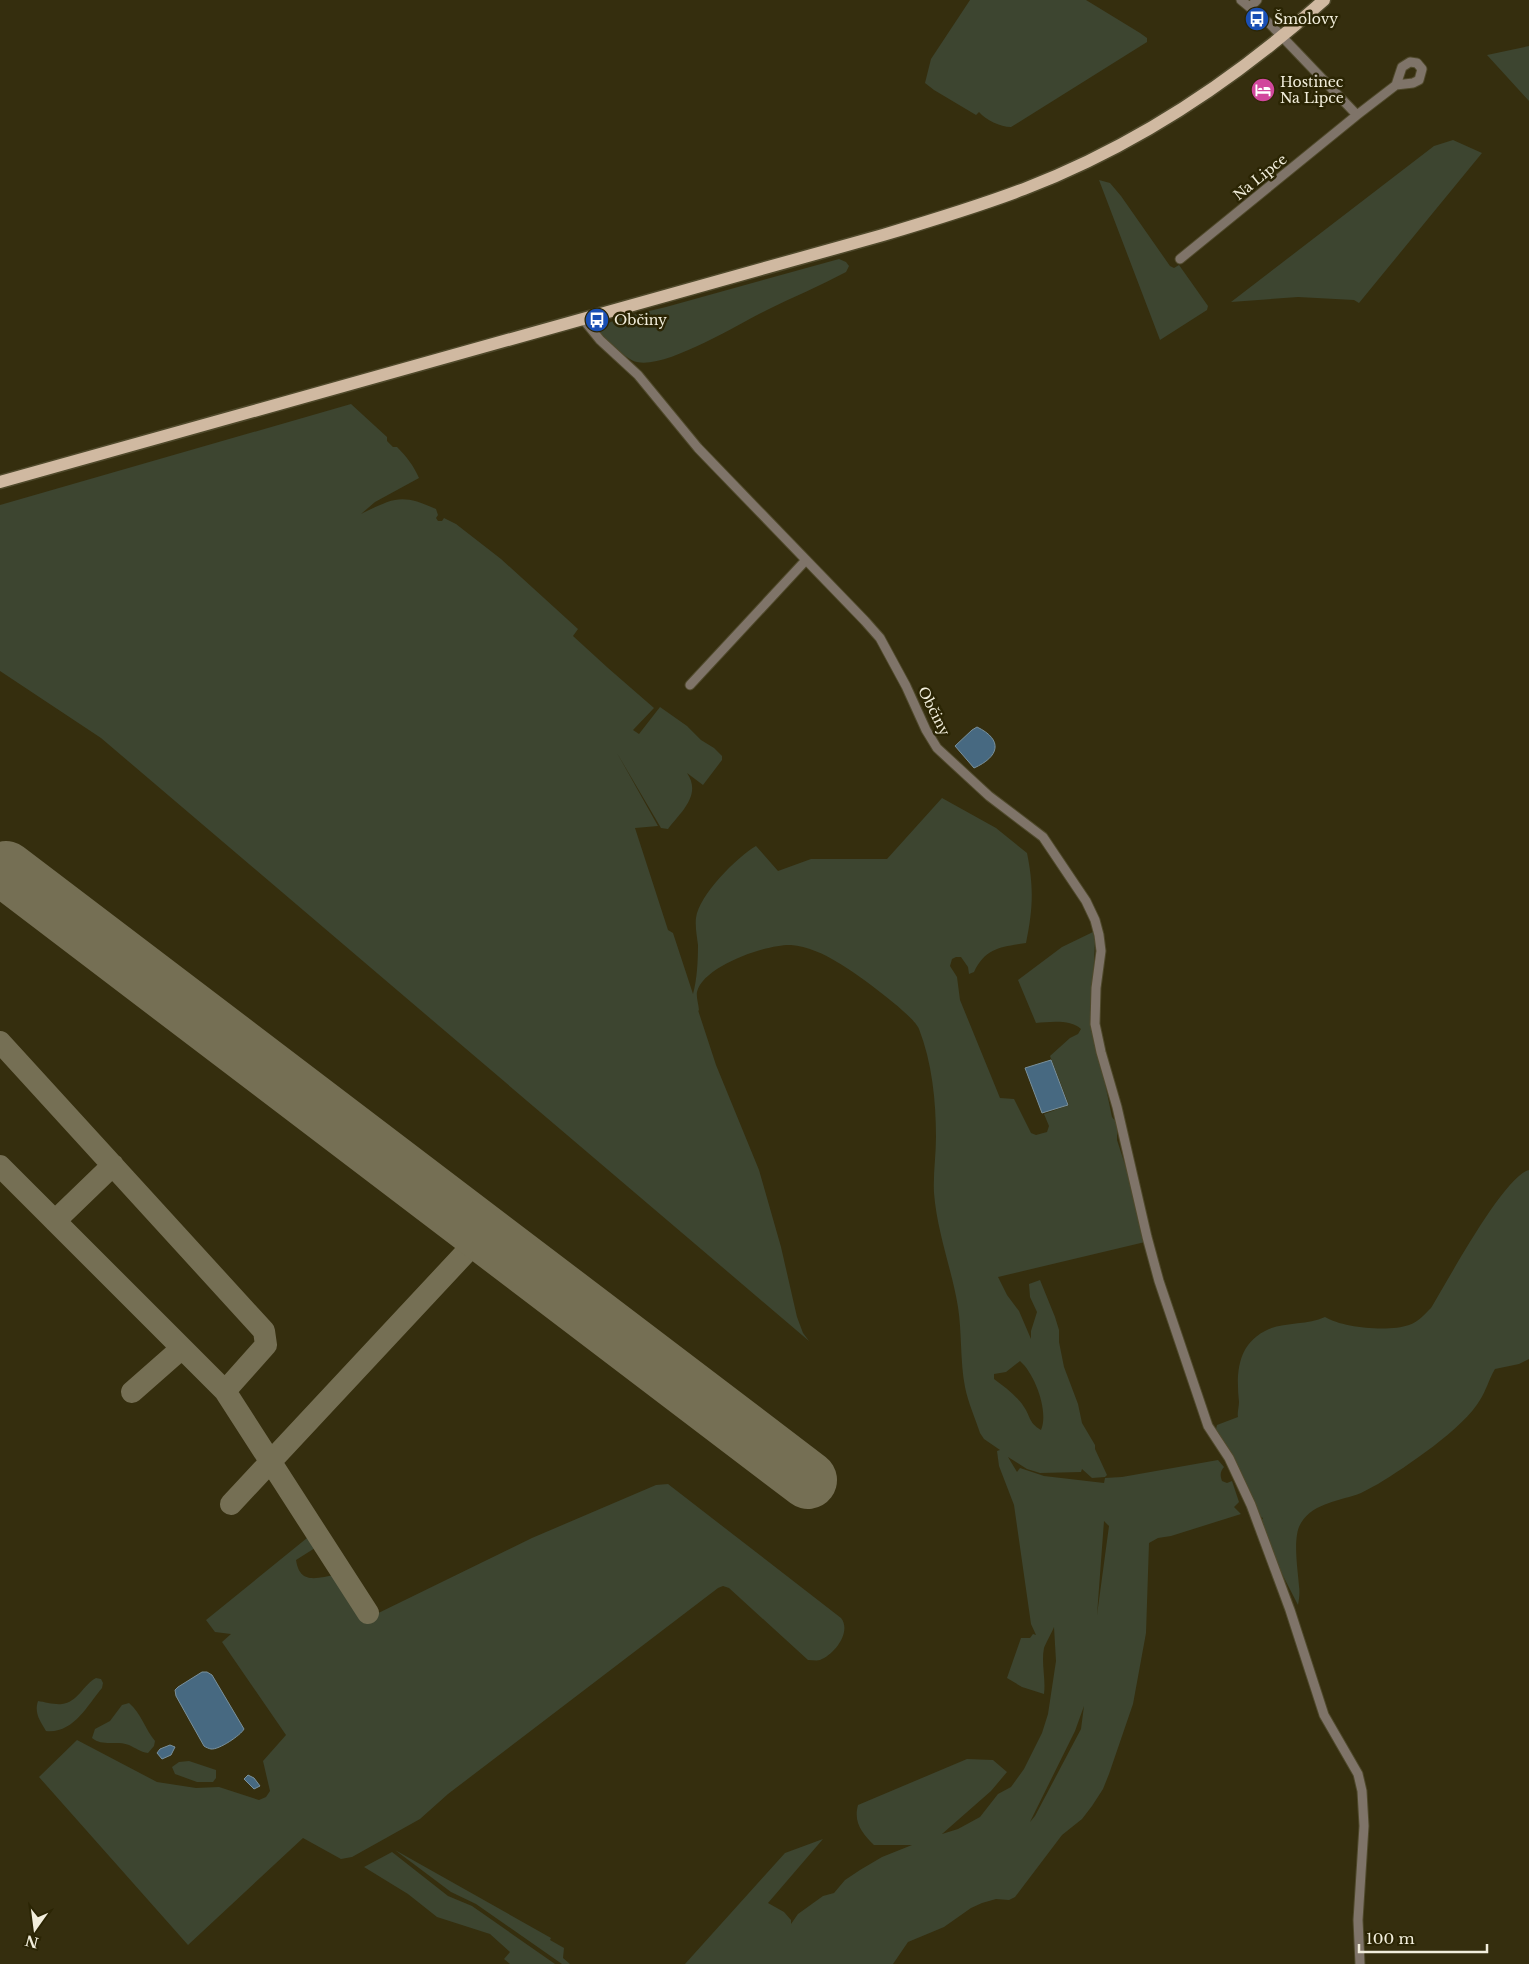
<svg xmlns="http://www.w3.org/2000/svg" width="1529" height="1964" viewBox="0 0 1529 1964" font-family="'Libre Baskerville',serif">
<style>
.green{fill:#3d4530;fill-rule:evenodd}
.water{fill:#476981;stroke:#7a919c}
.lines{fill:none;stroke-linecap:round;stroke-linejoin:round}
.taxiway{stroke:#756f54;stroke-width:22}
.runway{stroke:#756f54;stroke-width:58}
.minor-casing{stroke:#4f492b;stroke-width:11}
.primary-casing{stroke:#4f492b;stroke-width:15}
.minor{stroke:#7f7469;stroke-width:9}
.primary{stroke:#d0b9a1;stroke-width:12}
.labels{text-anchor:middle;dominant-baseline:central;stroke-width:5;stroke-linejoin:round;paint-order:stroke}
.poi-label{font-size:14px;fill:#f2eedc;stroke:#2b2504;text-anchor:start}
.street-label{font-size:14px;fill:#f2eedc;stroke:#2b2504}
</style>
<rect width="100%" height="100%" fill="#352e0e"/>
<!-- green -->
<path class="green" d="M970,0H1086L1140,33L1147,38V42L1011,127C1000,127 986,120 979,112L976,115L934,90L925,83L931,59Z
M1529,46V101L1487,55Z
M1453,140L1482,153L1359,303L1354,300L1298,297L1231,302L1434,146Z
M1099,180L1110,183L1121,196L1170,266L1174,268L1179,265L1208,306L1207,310L1160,340Z
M839,259L846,262L849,266L846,272C820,286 793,297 767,310C740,323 666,369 637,362C627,360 602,338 597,328L620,318L666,307Z
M351,404L387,437V441L393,447H397C407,457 413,465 419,478L375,502L361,514C394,498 401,493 436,509L438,515L436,518L438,521H442L444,518L456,524L501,559L578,629L573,636L608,668L654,708L633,730L639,734L660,707L687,726L701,740L714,748L722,756V760L703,785L687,773C702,795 681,812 668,829L661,828L617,753L658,826L635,828L668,930L673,933L693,994C697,980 698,961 698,945C697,936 695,927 696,918C699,895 737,857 756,846L778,871L811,859H887L942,798L996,828L1027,853C1034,887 1033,909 1026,943C1002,947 986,947 974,972L969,974L968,967L961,957H956L952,959L950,966L957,977L960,1000L1000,1098L1014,1099L1031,1133L1036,1135L1047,1132L1049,1126L1044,1114L1069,1105L1050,1056L1070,1038L1078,1034L1081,1029C1071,1019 1049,1022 1036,1023L1018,980L1062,947L1093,932L1095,940L1093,983L1095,1035L1112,1117L1117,1123V1140L1131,1183L1145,1242L998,1277L1007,1295L1019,1311L1031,1339V1331L1037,1312L1030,1297L1029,1284L1040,1280L1055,1317L1059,1330V1342L1064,1367L1078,1404L1082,1423L1095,1445V1449L1107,1475L1105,1477L1092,1478L1082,1469L1081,1472L1040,1473L1027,1469L1008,1457L1017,1472L1020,1468L1044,1476L1104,1483L1105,1478L1122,1477L1218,1460L1224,1467C1220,1472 1220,1475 1222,1481L1227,1483L1232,1481L1239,1502L1234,1507L1241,1514L1171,1536L1158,1538L1149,1543L1146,1633L1133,1704L1109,1774L1103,1789L1092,1806L1082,1819L1062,1835L1015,1897L1009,1900L996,1899L982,1903L971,1908L944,1927L908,1942L893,1964H685L785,1853L823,1839L768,1903L784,1912L791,1920V1924L798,1914L823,1896L834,1893L845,1880L860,1870L882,1857L912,1845H874C863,1834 853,1823 858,1805L967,1759L993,1760L1007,1772L991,1791L942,1834L958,1829L980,1817L998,1794L1011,1787L1024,1769L1042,1733L1048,1714L1056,1661L1054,1627C1052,1632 1045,1645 1044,1648C1041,1663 1046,1679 1044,1694L1022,1687L1007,1678L1021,1638H1030L1033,1634L1036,1635L1031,1624L1014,1505L999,1466L997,1451L1000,1450L984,1439L980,1433C975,1418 968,1402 965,1387C960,1361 962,1333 958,1307C952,1270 937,1232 934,1193C933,1174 936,1156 936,1137C936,1101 932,1062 919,1029C914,1015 852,970 837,962C824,954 807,946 791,945C767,944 703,966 697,992C696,997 699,1006 699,1011L698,1010L716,1065L759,1170L781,1247L797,1317L803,1333L809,1341L101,738L0,671V505ZM1020,1361C1035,1374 1049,1412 1041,1430C1028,1422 1031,1417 1024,1407C1017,1396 1005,1387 994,1379V1374L1006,1372ZM1104,1521L1109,1526L1097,1615ZM1084,1706L1081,1729L1035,1816L1030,1822L1075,1731Z
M1529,1170V1359L1519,1364L1495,1369C1489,1379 1486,1391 1480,1400C1464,1428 1406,1467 1378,1484C1372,1487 1367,1490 1361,1493C1341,1501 1314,1502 1301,1523C1292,1537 1298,1570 1299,1586C1300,1593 1299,1599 1298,1605L1263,1537L1260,1523L1263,1518L1259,1516L1216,1429L1217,1425L1238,1417C1237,1413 1239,1407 1239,1402C1236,1373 1237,1343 1269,1329C1286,1322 1308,1325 1325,1317C1343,1328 1389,1332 1409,1325C1418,1322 1425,1314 1431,1308C1447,1282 1504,1176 1529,1170Z
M668,1484L841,1618C852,1632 834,1655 820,1660C817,1661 812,1660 808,1660L729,1588L723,1586L718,1588L448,1794L420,1819L352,1857L341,1859L303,1838L188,1945L39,1777L77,1740L157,1782L196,1788L219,1787L259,1800L266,1797L270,1791L263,1761L286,1735L222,1642L231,1634L215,1632L206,1620L307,1538L315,1548L296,1560C300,1586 318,1577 336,1575L362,1621L532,1538L656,1485Z
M96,1678L101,1679L103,1683L102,1688C87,1706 73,1734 46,1731C40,1721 34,1713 38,1701C45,1702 55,1705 62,1704C77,1703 84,1684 96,1678Z
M129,1703C141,1713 145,1729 155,1741L154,1746L148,1753C140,1752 136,1748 129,1745C116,1740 103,1747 92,1738L95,1729L110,1721L122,1705Z
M189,1761L216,1770V1778L213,1782H197L175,1774L172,1767L179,1762Z
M395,1850L551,1938L550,1940L564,1948L563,1958L570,1964H562L476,1904L451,1892Z
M392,1852L448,1896L472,1906L555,1964H510L504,1959L510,1952L490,1934L437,1917L408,1894L364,1867Z"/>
<!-- water -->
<path class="water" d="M977,727C1004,740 999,757 974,768L955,746L972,730Z
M1051,1060L1068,1105L1042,1113L1025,1068Z
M202,1672H207L212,1675L244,1729C241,1735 219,1750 211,1749C210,1749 205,1747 204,1746L176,1696L175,1690L178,1687Z
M170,1745L175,1747L171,1755L162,1759L157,1753L160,1749Z
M248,1775L254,1778L260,1786L254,1789L244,1779Z"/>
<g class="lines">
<!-- taxiway -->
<path class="taxiway" d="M0,1042L264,1331L266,1345L225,1391
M0,1166L225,1391L368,1613
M55,1221L113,1165
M132,1392L182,1348
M231,1504L484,1233"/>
<!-- runway -->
<path class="runway" d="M6,870L808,1480"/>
<!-- minor casing -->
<g class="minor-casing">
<path id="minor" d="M1241,0L1270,24L1357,115L1396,85
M1250,7L1257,0
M1410,62L1417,63L1422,69L1419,80L1413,83L1396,85L1402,67Z
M1180,259L1357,115
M583,319L600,340L638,375L698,448L865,621L880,638L906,686L926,730L937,748L989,796L1043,837L1086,901L1095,920L1099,935L1101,951L1096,988L1095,1024L1101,1052L1117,1107L1147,1237L1159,1281L1208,1426L1229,1458L1251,1505L1290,1610L1324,1715L1358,1774L1362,1791L1364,1826L1358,1920L1360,1964
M690,685L806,560"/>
</g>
<!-- primary casing -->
<g class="primary-casing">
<path id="primary" d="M0,482L883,235C930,221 977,207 1024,189C1136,146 1235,80 1324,0"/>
</g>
<!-- minor -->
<use href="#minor" class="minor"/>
<!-- primary -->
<use href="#primary" class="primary"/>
</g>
<!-- icons -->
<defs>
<g id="bus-disc" transform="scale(1.25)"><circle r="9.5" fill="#1a4fb4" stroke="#2b2504"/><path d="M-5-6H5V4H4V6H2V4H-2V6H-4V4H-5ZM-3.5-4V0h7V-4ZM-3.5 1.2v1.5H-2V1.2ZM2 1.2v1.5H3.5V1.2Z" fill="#fff"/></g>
<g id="hotel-disc" transform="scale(1.25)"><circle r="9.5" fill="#d1479c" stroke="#2b2504"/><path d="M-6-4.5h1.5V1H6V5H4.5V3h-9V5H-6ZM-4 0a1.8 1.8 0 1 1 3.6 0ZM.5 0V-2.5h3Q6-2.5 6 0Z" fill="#fff"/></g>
</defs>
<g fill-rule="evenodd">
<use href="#bus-disc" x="1257" y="19"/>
<use href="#hotel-disc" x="1263" y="90"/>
<use href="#bus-disc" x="597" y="320"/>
</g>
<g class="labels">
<!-- poi labels -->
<g class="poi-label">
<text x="1274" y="19">Šmolovy</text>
<text x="1280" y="82">Hostinec<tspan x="1280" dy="16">Na Lipce</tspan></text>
<text x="614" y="320">Občiny</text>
</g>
<!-- street labels -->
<g class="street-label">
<text transform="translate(1260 177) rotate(-39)">Na Lipce</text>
<text transform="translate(934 711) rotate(63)">Občiny</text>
</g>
</g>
<!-- north arrow -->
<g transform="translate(35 1929) rotate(194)" stroke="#2b2504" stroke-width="4" paint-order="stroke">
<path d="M0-4L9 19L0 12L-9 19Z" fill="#f2eedc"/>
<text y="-8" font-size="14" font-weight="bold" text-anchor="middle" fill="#f2eedc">N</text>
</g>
<!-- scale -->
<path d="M1359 1944v8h128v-8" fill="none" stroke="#f2eedc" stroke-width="2.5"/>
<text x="1366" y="1944" font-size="15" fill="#f2eedc" stroke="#2b2504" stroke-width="4" paint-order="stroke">100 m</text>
</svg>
